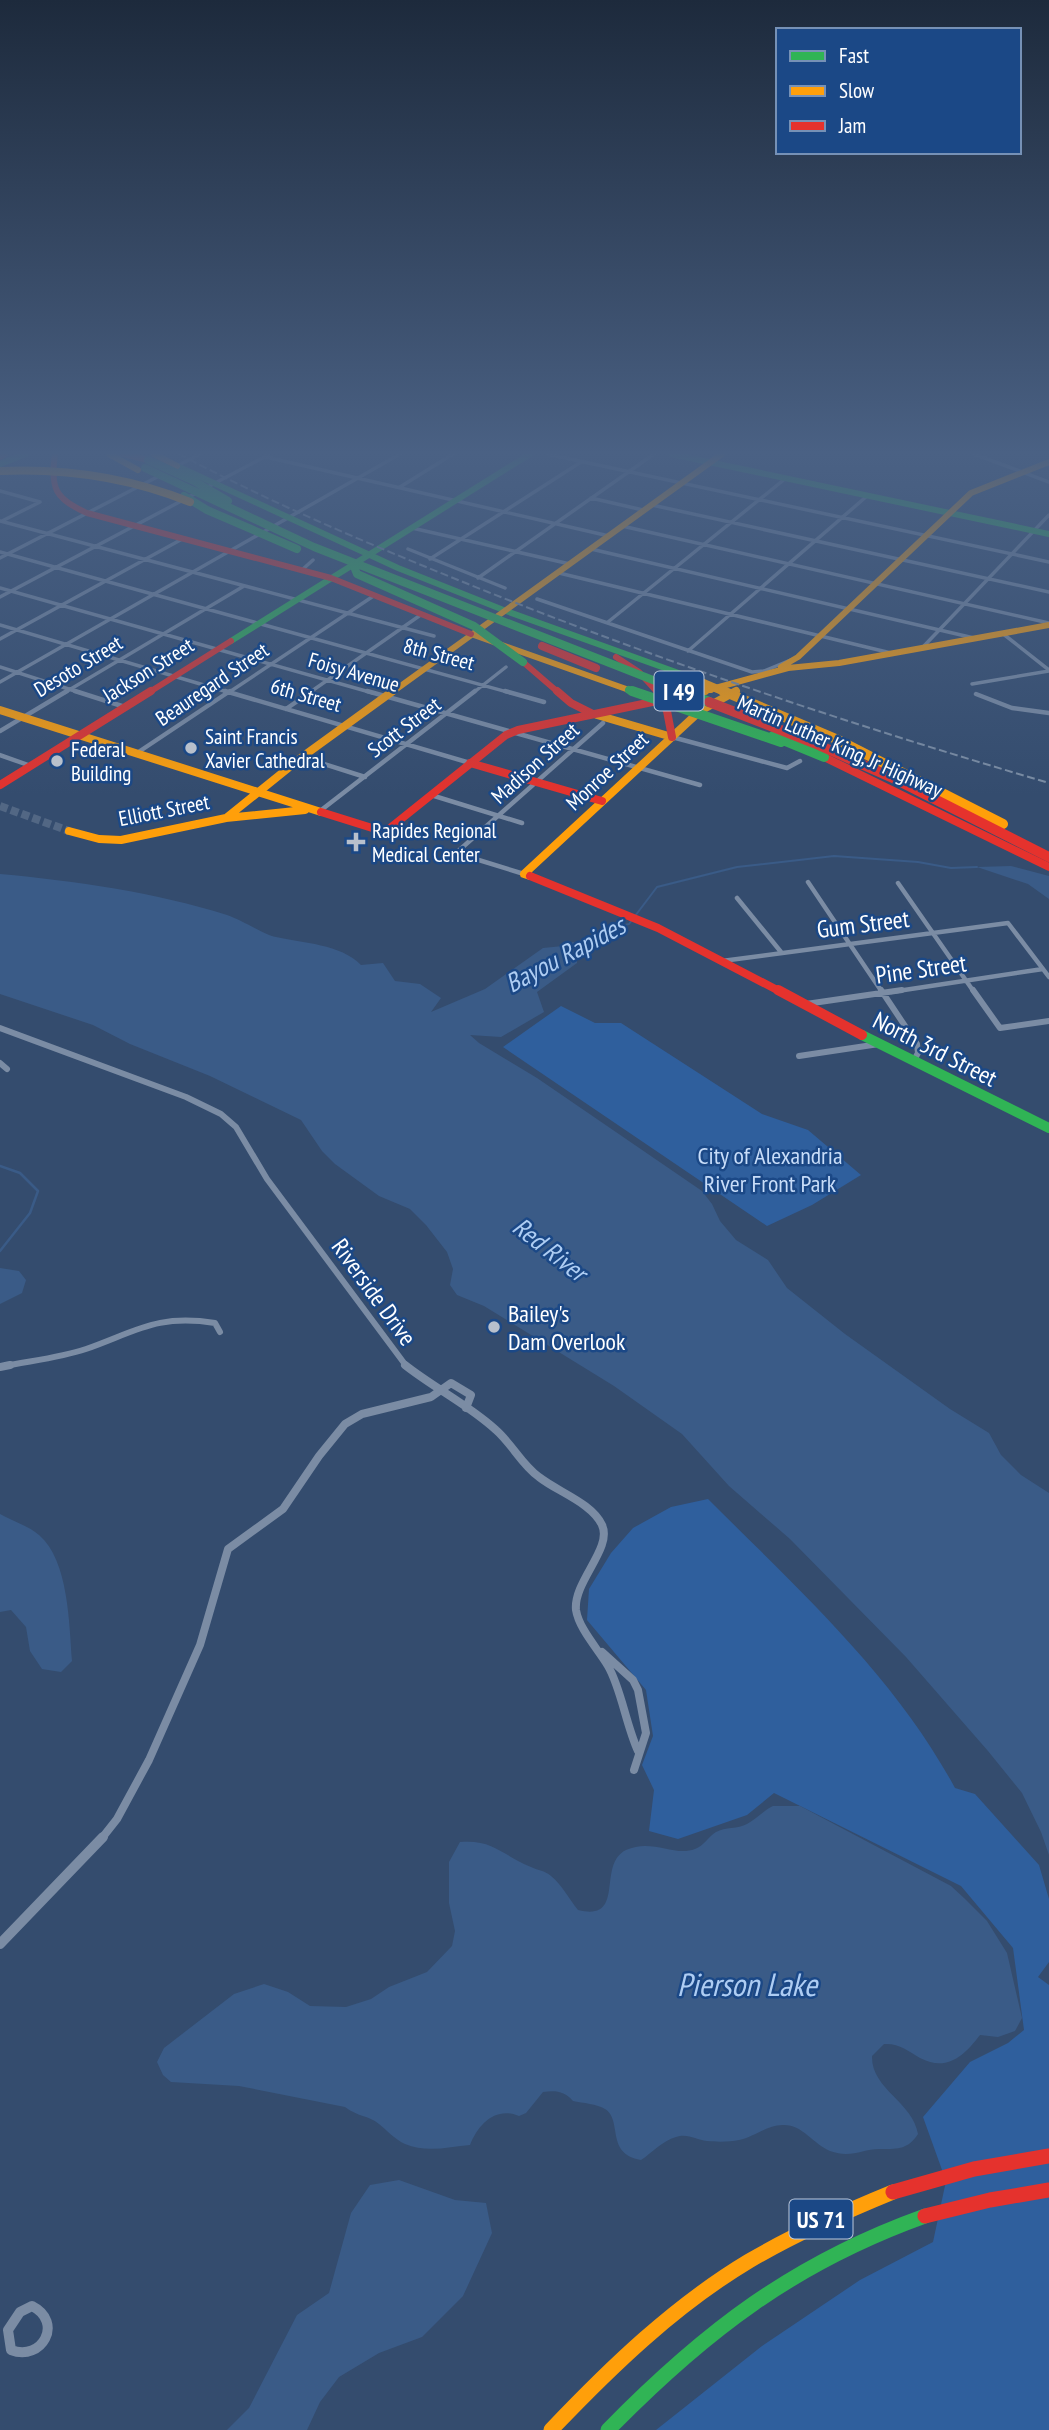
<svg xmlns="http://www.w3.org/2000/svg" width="1049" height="2430" viewBox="0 0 1049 2430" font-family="'PT Sans Narrow',sans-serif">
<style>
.green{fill:#2f5f9d}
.water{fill:#3a5b87}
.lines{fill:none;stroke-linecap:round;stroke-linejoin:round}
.stream-far1{stroke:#3a5b87;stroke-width:2}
.stream{stroke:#3a5b87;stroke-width:2.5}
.secondary-tunnel{stroke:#526784;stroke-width:8;stroke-dasharray:8 3.5;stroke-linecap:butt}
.street-far4{stroke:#7b8ca4;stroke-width:3.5}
.street-far3{stroke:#7b8ca4;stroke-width:4.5}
.street-far2{stroke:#7b8ca4;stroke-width:6}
.street-far1{stroke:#7b8ca4;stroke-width:8}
.street{stroke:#7b8ca4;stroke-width:10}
.fast-far2{stroke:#30b455;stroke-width:6}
.fast-far1{stroke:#30b455;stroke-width:10}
.fast{stroke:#30b455;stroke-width:15}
.slow-far2{stroke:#ff9f0a;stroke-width:6}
.slow-far1{stroke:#ff9f0a;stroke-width:8}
.slow{stroke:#ff9f0a;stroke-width:15}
.jam-far3{stroke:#e5322d;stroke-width:6}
.jam-far2{stroke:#e5322d;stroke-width:8}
.jam-far1{stroke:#e5322d;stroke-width:10}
.jam{stroke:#e5322d;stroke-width:15}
.rail{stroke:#7b8da4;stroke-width:2;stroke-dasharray:8 3.5;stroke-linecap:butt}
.fast-bridge-far1{stroke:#30b455;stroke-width:8}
.fast-bridge{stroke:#30b455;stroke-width:10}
.slow-bridge-far1{stroke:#ff9f0a;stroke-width:8}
.slow-bridge{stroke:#ff9f0a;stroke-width:10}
.jam-bridge-far1{stroke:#e5322d;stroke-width:8}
.jam-bridge{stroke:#e5322d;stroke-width:10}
.poi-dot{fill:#b8c0cc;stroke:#1b4886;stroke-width:2.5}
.labels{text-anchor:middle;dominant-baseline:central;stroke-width:5;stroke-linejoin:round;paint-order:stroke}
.far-street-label{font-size:21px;fill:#fff;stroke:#1b4886}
.far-poi-label{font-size:21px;fill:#fff;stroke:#1b4886;text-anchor:start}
.shield{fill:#1b4886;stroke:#bbc8db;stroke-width:2}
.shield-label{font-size:23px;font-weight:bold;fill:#fff}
.street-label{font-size:24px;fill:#fff;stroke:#1b4886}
.park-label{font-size:24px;fill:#c8ddf9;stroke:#1b4886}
.poi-label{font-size:24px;fill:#fff;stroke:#1b4886;text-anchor:start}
.water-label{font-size:26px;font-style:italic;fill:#aecdf3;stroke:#1b4886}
.near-water-label{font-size:32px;font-style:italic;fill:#aecdf3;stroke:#1b4886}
</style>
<rect width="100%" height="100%" fill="#344c6e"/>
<!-- green -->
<path class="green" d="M561,1006L595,1023H621L762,1114L808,1130L861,1175L812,1205L767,1226L503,1047Z
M708,1499C797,1588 895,1676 955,1788L975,1794L1039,1865L1049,1899V1962L1038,1977L1049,1985V2430H656L762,2346L860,2280L933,2242L946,2181L923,2117L970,2062L1008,2043L1024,2030L1013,1948L961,1886L774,1793L747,1815L678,1839L649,1831L654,1790L642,1765L653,1736L646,1690L587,1620L589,1589L611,1553L633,1528L671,1507Z"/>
<!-- water -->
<path class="water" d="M1011,866L1049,876V899L1028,884L977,867Z
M0,874C76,881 154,892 227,915C242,920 263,934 276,937C302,943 341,944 361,965L383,963L395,981L420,984L441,998L431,1012L485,989L543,948L563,946L573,942L585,948L577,953V963L537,992L544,1012L501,1037L470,1035L479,1043L537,1078L702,1191L712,1204L720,1221L736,1240L768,1260L787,1288L845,1334L950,1409L989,1433L1001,1455L1021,1475L1049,1493V1855L1041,1832L1022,1793L988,1751L906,1657L790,1539L729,1486L682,1434L614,1386L484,1306L457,1295L450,1285L453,1269L447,1252L426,1225L410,1209L379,1196L335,1164L322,1151L301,1120L210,1076L130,1044L93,1025L0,994Z
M0,1268L19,1271L26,1280L22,1293L0,1304Z
M0,1514C12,1521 29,1526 39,1535C69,1561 69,1624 72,1661L61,1672L42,1669L30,1651L26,1627L11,1610L0,1612Z
M773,1806H800L951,1886L964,1898L987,1921L1007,1953L1022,2018L1015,2031L998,2037L980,2035C964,2056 947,2072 920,2058C908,2051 899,2043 884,2044L872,2056C871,2089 913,2102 918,2134C908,2149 899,2149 882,2149C863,2148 852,2159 830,2151C813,2144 803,2125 784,2125C768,2124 755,2137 739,2140C730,2142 717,2142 707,2141C696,2140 688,2133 676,2137C662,2141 653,2152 641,2160C605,2154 623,2120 605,2109C597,2104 583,2103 573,2101C565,2091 555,2090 543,2092L526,2113L519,2116C496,2106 478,2124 470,2145C449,2147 426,2153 405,2144C394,2139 387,2130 379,2124C368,2115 358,2117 345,2107L239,2086L171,2082L163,2075L157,2062L164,2048L234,1994L264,1984L288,1992L310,2006L346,2007L371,1999L389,1987L427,1972L452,1946L455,1931L449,1903V1862L460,1842C494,1839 503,1856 531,1867C539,1871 544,1870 551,1876C562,1885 569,1899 578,1910C627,1922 596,1865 626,1850C652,1838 674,1857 695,1849C704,1846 708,1837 716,1832C725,1827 738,1829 747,1824C756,1819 763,1811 773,1806Z
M399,2180L455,2200L486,2203L492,2233L463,2296L422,2337L379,2353L339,2377L320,2402L307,2430H227L249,2408L297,2315L329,2293L351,2213L370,2185Z"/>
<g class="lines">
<!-- stream-far1 -->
<path class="stream-far1" d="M578,946L611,928L629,924L657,887L737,867L834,856L918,862L951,868L977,867"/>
<!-- stream -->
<path class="stream" d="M0,1166L20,1173L38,1191L30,1213L0,1251"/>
<!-- secondary-tunnel -->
<path class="secondary-tunnel" d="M0,806L69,831"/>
<!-- street-far4 -->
<path class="street-far4" d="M547,454L1049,562
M974,454L1049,482
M266,457L609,536
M173,468L200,454
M400,487L453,454
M0,491L40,502
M591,498L643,510
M652,505L1049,592
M0,521L434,636
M2,521L40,502
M622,526L1049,623
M412,528L570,564
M408,549L505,588
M591,549L974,638
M0,552L511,693
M0,558L161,475
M430,559L581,462
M303,569L313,560
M559,573L891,653
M478,578L654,454
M0,588L373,693
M0,597L268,455
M537,599L752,672L764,671L793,659
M608,622L786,478
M0,625L231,693
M1002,633L1049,670
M0,639L184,538
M923,647L1049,515
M688,651L867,496
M0,667L81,693
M0,682L400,454
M972,684L1049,671
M64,693L244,586
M228,693L375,595
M309,693L422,614
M473,693L506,667"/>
<!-- street-far3 -->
<path class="street-far3" d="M75,691L125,707
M225,691L470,763
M367,691L700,785
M505,691L544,702
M976,694L1012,708L1049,713
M286,709L312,691
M0,731L67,691
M672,737L787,768L800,761
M137,753L230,691
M0,755L31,766
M302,757L365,777
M431,795L522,823
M320,811L475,691
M456,853L603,723
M456,853L524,874
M808,882L882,992
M898,883L974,992
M737,898L781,952
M722,961L1008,923L1049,977
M891,992L1043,969"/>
<!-- street-far2 -->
<path class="street-far2" d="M881,990L917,1044L918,1053L913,1062
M973,990L1000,1028L1049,1021
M806,1004L902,990
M0,1028L186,1097L221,1114L236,1127L267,1179L407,1367
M799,1056L879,1044
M0,1063L7,1069
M1,1367C29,1361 59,1358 86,1349C137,1331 157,1314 215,1323L220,1332"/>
<!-- street-far1 -->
<path class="street-far1" d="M405,1365C434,1388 469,1405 496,1430C512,1444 522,1465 539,1477C558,1492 592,1503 602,1525C613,1548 573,1582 576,1610C579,1629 598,1649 608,1666C621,1688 626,1725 638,1751
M0,1367L10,1365
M602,1652L633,1680L638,1690L646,1733L634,1770
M102,1838L117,1819L149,1760L200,1645L228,1549L283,1509L319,1456L345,1424L362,1414L431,1397L451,1383L471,1395L466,1408"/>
<!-- street -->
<path class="street" d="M0,1944L103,1837
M32,2306C64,2322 42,2362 11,2350L8,2330L20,2312Z"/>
<!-- fast-far2 -->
<path class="fast-far2" d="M671,454L1049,534
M0,464L26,454
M177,466L398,568L506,611
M506,611L687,676
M231,641L530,454"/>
<!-- fast-far1 -->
<path class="fast-far1" d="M862,1035L1049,1128"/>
<!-- fast -->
<path class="fast" d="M608,2430C705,2331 794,2263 925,2216"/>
<!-- slow-far2 -->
<path class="slow-far2" d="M109,454L138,470
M154,454L177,466
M471,634L629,690
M781,667L798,657L971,493L1049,462
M665,676L692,688L711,690
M391,693L722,454
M697,693L788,668L839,663L1049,625
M733,693L736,691"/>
<!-- slow-far1 -->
<path class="slow-far1" d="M657,701L705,691
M0,710L321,812
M597,715L672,737
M226,818L302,757L393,691
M69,831L99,839L121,840L226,818L305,810
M530,876L524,874L700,711L736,691"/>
<!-- slow -->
<path class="slow" d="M551,2430C611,2367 674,2306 749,2261C795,2234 844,2212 893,2192"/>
<!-- jam-far3 -->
<path class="jam-far3" d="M55,454C50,488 55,499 87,513
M123,454L148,460
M0,457L5,454
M87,513L331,578L471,634
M616,657L639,672L658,693
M523,662L559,693
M148,693L231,641"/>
<!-- jam-far2 -->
<path class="jam-far2" d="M557,691L571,703L593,714
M657,691L667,711L672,737
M824,757L1049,867
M470,763L602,801
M0,785L151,691
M321,812L385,832L506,735L518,730L657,701
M530,876L658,928L781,992"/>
<!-- jam-far1 -->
<path class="jam-far1" d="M778,990L862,1035"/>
<!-- jam -->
<path class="jam" d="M893,2192L974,2169L1049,2156
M925,2216L990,2200L1049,2190"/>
<!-- rail -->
<path class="rail" d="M179,454C279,507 383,550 488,592C672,665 859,727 1049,783"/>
<!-- fast-bridge-far1 -->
<path class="fast-bridge-far1" d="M148,460L194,481L228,501
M145,468L314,547L686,693
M184,496L207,510L297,549
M355,569L357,574L474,626L523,662
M629,690L637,693"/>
<!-- fast-bridge -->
<path class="fast-bridge" d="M632,691L781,742
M681,691L709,702
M773,736L824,757"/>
<!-- slow-bridge-far1 -->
<path class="slow-bridge-far1" d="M0,471C67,468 128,477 190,502
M687,676L727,693"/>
<!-- slow-bridge -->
<path class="slow-bridge" d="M723,691L836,739L1003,824"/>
<!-- jam-bridge-far1 -->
<path class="jam-bridge-far1" d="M542,646L596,668"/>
<!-- jam-bridge -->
<path class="jam-bridge" d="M709,702L814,743L895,779L1049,857"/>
</g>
<!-- sky -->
<linearGradient id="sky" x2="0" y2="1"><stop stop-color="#1d2a3c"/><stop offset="0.57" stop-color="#4a6184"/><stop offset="1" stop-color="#4a6184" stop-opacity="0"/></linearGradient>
<rect width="1049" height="795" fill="url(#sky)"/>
<!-- markers -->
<g class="poi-dot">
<circle cx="191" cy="748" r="7"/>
<circle cx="57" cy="761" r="7"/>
<path d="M352.5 831.5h7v7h7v7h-7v7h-7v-7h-7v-7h7z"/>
<circle cx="494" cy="1327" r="7"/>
</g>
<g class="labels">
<!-- far-street labels -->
<g class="far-street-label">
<text transform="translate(439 654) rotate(15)">8th Street</text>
<text transform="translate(78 666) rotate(-31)">Desoto Street</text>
<text transform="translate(148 670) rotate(-32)">Jackson Street</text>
<text transform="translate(354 672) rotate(16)">Foisy Avenue</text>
<text transform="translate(212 684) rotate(-34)">Beauregard Street</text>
<text transform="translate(306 695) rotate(16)">6th Street</text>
<text transform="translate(404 727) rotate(-37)">Scott Street</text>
<text transform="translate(840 746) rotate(24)">Martin Luther King, Jr Highway</text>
<text transform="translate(535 763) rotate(-42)">Madison Street</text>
<text transform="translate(607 771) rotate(-43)">Monroe Street</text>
<text transform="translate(164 810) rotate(-11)">Elliott Street</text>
</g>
<!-- far-poi labels -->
<g class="far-poi-label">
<text x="205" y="736">Saint Francis<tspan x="205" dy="24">Xavier Cathedral</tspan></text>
<text x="71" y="749">Federal<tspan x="71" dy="24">Building</tspan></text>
<text x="372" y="830">Rapides Regional<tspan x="372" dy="24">Medical Center</tspan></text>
</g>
<!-- shield labels -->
<g class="shield">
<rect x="654.5" y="671.5" width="49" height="39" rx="5"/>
<rect x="789.5" y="2199.5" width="63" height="39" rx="5"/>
</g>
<g class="shield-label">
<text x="679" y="691">I 49</text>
<text x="821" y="2219">US 71</text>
</g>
<!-- street labels -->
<g class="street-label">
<text transform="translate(863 924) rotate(-7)">Gum Street</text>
<text transform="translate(921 969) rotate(-8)">Pine Street</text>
<text transform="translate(935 1049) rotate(27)">North 3rd Street</text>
<text transform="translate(374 1292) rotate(54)">Riverside Drive</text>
</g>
<!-- park labels -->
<g class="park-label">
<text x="770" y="1155">City of Alexandria<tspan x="770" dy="28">River Front Park</tspan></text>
</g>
<!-- poi labels -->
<g class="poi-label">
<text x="508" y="1313">Bailey's<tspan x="508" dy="28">Dam Overlook</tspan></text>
</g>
<!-- water labels -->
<g class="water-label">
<text transform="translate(565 954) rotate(-28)">Bayou Rapides</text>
<text transform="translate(550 1249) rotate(38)">Red River</text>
</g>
<!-- near-water labels -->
<g class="near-water-label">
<text x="747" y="1984">Pierson Lake</text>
</g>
</g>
<!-- legend -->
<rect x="776" y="28" width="245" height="126" fill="#1b4886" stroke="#7691b6" stroke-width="2"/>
<rect x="790" y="51" width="35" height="10" fill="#30b455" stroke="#7691b6" stroke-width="2"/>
<text x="839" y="63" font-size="21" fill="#ffffff">Fast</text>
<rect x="790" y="86" width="35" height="10" fill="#ff9f0a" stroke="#7691b6" stroke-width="2"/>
<text x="839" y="98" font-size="21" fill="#ffffff">Slow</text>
<rect x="790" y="121" width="35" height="10" fill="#e5322d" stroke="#7691b6" stroke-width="2"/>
<text x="839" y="133" font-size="21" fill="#ffffff">Jam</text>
</svg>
